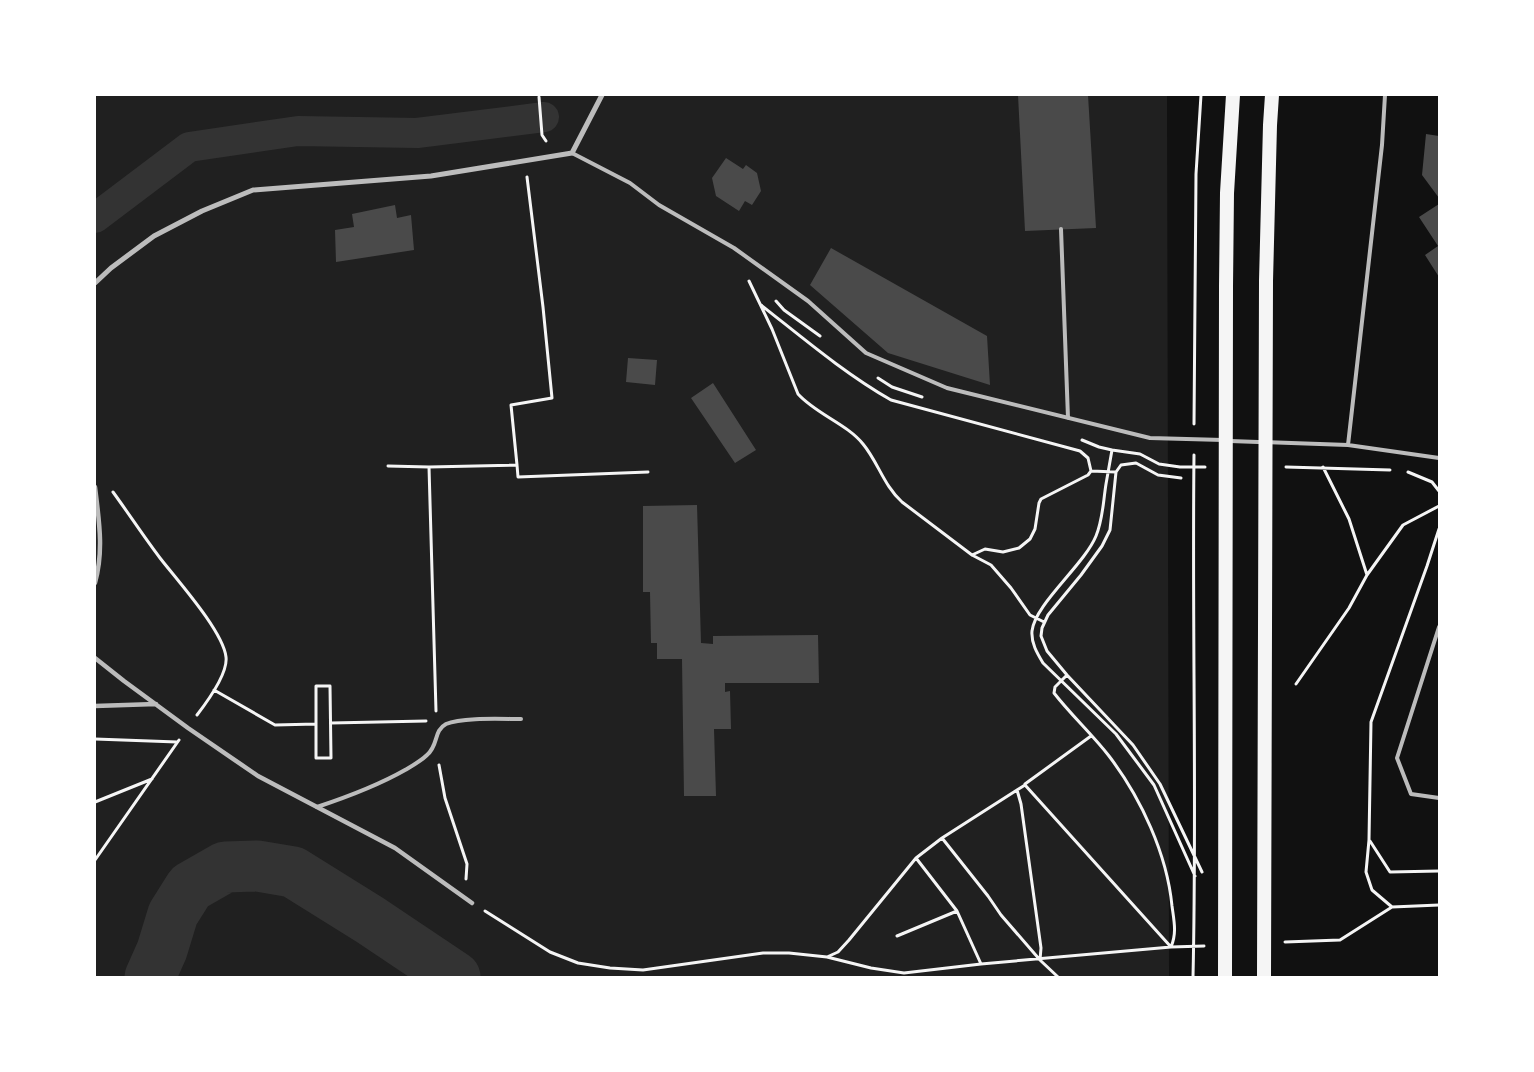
<svg xmlns="http://www.w3.org/2000/svg" width="1534" height="1072" viewBox="0 0 1534 1072" font-family="Overpass,sans-serif">
<style>
.green{fill:#202020}
.lines{fill:none;stroke-linecap:round;stroke-linejoin:round}
.canal{stroke:#333;stroke-width:30}
.river{stroke:#333;stroke-width:51}
.building{fill:#4a4a4a}
.path{stroke:#f5f5f5;stroke-width:3}
.service{stroke:#bcbcbc;stroke-width:4}
.pedestrian{stroke:#bcbcbc;stroke-width:4.5}
.minor{stroke:#bcbcbc;stroke-width:5}
.trunk{stroke:#f5f5f5;stroke-width:14}
</style>
<rect width="100%" height="100%" fill="#111"/>
<!-- green -->
<path class="green" d="M95,95H1167L1169,977H95Z"/>
<g class="lines">
<!-- canal -->
<path class="canal" d="M95,218L189,147L298,131L417,133L544,117"/>
<!-- river -->
<path class="river" d="M150,977L162,950L173,914L190,887L225,867L257,866L293,872L370,920L455,977"/>
</g>
<!-- building -->
<path class="building" d="M1018,95H1088L1096,228L1025,231Z
M1426,134L1439,136V198L1422,175Z
M726,158L743,169L746,165L757,173L761,191L752,205L745,201L739,211L716,196L712,178Z
M1439,204V277L1425,255L1438,246L1419,217Z
M395,205L397,218L411,215L414,250L336,262L335,230L354,227L352,214Z
M831,248L987,336L990,385L888,353L810,285Z
M628,358L657,360L655,385L626,382Z
M713,383L756,450L735,463L691,398Z
M697,505L701,643L713,644V636L818,635L819,683H725V692L730,691L731,729H714L716,796H684L682,659H657V643H651L650,592H643V506Z"/>
<g class="lines">
<!-- path -->
<path class="path" d="M539,97L542,135L546,141
M749,281L772,329L798,394C816,414 847,424 863,444C878,462 884,486 902,502L972,555L991,565L1011,588L1030,615L1044,622
M776,301L784,310L820,336
M761,305C803,338 844,373 891,400L1080,451L1088,458L1091,471L1088,475L1041,499L1039,503L1035,529L1030,539L1019,548L1003,552L985,549L972,555
M878,378L892,387L922,397
M1194,424L1196,174L1201,95
M1082,440L1099,447L1112,450C1110,461 1108,473 1106,484C1103,503 1103,519 1096,536C1084,565 1035,604 1032,631C1031,643 1037,653 1043,663L1116,734L1154,785L1195,876
M1112,450L1140,454L1159,464L1180,467H1205
M517,465L518,477L648,472
M388,466L429,467
M1286,467L1390,470
M1323,467L1349,519L1367,575
M1091,471L1116,472
M1408,472L1432,482L1439,491
M1181,478L1158,475L1136,463L1121,465L1116,472L1110,530L1102,546L1081,575L1048,615L1042,628L1041,636L1047,651L1067,675L1133,745L1160,784L1202,872
M113,492C129,514 144,537 160,558C177,580 223,631 226,657C228,673 207,702 197,715
M1439,529L1427,566L1371,722L1369,840L1366,872L1372,890L1392,907L1439,905
M1296,684L1349,608L1367,575L1403,525L1439,506
M316,686H330L331,758H316Z
M214,690L275,725L316,724
M436,711L429,467L517,465L511,405L552,398L543,307L527,177
M331,723L426,721
M95,739L177,742
M439,765L445,798L467,864L466,879
M1025,784L1091,736
M95,802L152,779
M942,838L1017,790
M1370,841L1390,872L1439,871
M916,858L957,911L981,964
M95,860L179,740
M485,911L550,952L578,963L610,968L643,970L763,953H789L827,957L838,952L849,940L916,858L942,838L988,896L1001,915L1040,960L1041,948L1021,804L1017,790L1025,785L1171,947C1177,933 1174,921 1172,906C1167,854 1141,798 1109,756C1092,734 1071,715 1054,693L1055,687L1067,675
M897,936L957,911
M1285,942L1340,940L1392,907
M827,957L871,968L904,973L981,964L1171,947L1204,946
M1041,961L1058,977
M1193,977C1197,803 1192,629 1194,455"/>
<!-- service -->
<path class="service" d="M572,153L630,183L659,205L734,248L808,301L866,353L947,388L1150,438L1223,440
M1061,229L1068,418
M1230,441L1348,445L1439,458
M1348,445L1382,145L1385,95
M1439,627L1397,758L1411,794L1439,798
M317,807C347,797 377,786 405,770C412,766 421,761 427,755C439,745 433,731 446,724C462,717 502,719 521,719"/>
<!-- pedestrian -->
<path class="pedestrian" d="M95,487C99,521 104,550 95,583
M95,658L124,681L188,728L258,776L395,848L472,903
M95,706L156,704"/>
<!-- minor -->
<path class="minor" d="M95,283L111,268L154,236L202,211L253,190L431,176L572,153L602,95"/>
<!-- trunk -->
<path class="trunk" d="M1225,977L1226,287L1227,193L1233,95
M1264,977L1266,281L1270,125L1272,95"/>
</g>
<!-- border -->
<rect width="1534" height="1072" fill="none" stroke="#ffffff" stroke-width="192"/>
</svg>
